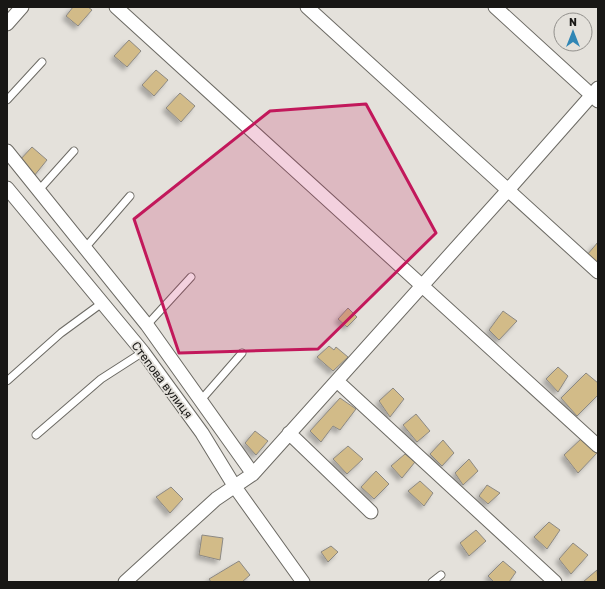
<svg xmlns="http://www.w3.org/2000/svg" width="605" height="589" viewBox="0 0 605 589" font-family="Rubik,sans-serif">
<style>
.building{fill:#d2bb88;stroke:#8c8984;filter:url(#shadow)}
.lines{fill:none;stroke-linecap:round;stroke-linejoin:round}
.lane-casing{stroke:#6c6a64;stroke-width:9}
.street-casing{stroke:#6c6a64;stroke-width:15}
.lane{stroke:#fff;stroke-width:7}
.street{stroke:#fff;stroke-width:13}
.marked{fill:#c2185b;fill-opacity:0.2;stroke:#c2185b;stroke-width:3;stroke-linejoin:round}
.labels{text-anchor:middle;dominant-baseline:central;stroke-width:3.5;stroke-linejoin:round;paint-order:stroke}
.street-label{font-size:12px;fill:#181715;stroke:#e4e1db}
</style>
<defs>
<filter id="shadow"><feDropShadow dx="-3.5" dy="3.5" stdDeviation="2" flood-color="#0004"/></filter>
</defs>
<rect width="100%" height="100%" fill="#e4e1db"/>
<!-- building -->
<path class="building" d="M73,7H88L92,10L78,26L66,16Z
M129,40L141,51L127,67L114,56Z
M156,70L168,80L154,96L142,85Z
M180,93L195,106L181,122L166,108Z
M32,147L47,160L34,176L18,162Z
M598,242V264L587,255Z
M348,308L357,317L347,327L338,319Z
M503,311L517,321L499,340L489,330Z
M329,346L334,350L336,347L348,357L333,371L317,357Z
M558,367L568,376L558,392L546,379Z
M586,373L598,383V395L577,416L561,398Z
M393,388L404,399L390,417L379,401Z
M340,398L356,409L340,430L333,426L321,442L310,431Z
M416,414L430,431L417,442L403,425Z
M255,431L268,441L256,455L245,443Z
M583,437L598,452L578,473L564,455Z
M443,440L454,453L442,466L430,454Z
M348,446L363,459L347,474L333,459Z
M405,454L415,462L402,478L391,466Z
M469,459L478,471L463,485L455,473Z
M376,471L389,484L374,499L361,487Z
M420,481L433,493L424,506L408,491Z
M487,485L500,493L488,504L479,496Z
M171,487L183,499L170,513L156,497Z
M549,522L560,530L547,549L534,537Z
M476,530L486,541L469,556L460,543Z
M202,535L223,538L220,560L199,555Z
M573,543L588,555L571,574L559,559Z
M331,546L338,552L328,562L321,552Z
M239,561L250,575L242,582H211L209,579Z
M503,561L516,572L509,582H494L488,576Z
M597,570L598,582H583Z"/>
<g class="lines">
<!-- lane casing -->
<g class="lane-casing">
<path id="lane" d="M7,100L42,62
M39,190L74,151
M85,248L130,196
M147,325L191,277
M7,381L61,333L102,303
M201,400L242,353
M36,435L101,379L143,352
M432,582L441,575"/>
</g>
<!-- street casing -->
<g class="street-casing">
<path id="street" d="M116,7L598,446
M307,7L598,272
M495,7L598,101
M7,24L22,7
M7,151L147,325L253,474
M7,188L143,352L202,433L235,487L303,582
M337,381L555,582
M289,433L371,512
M125,582L216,499L253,474L508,190L598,88"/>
</g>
<!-- lane -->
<use href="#lane" class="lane"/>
<!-- street -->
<use href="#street" class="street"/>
</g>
<!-- marked area -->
<path class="marked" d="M366,104L436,233L318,349L179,353L134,219L270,111Z"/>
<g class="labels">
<!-- street labels -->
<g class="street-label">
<text transform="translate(162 380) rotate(53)">Степова вулиця</text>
</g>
</g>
<!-- border -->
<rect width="605" height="589" fill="none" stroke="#181715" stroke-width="16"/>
<!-- north arrow -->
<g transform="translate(573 32)"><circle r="19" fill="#e4e1db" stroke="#92908c"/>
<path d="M0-3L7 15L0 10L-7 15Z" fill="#3086b5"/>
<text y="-6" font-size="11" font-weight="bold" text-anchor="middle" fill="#181715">N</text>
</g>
</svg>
